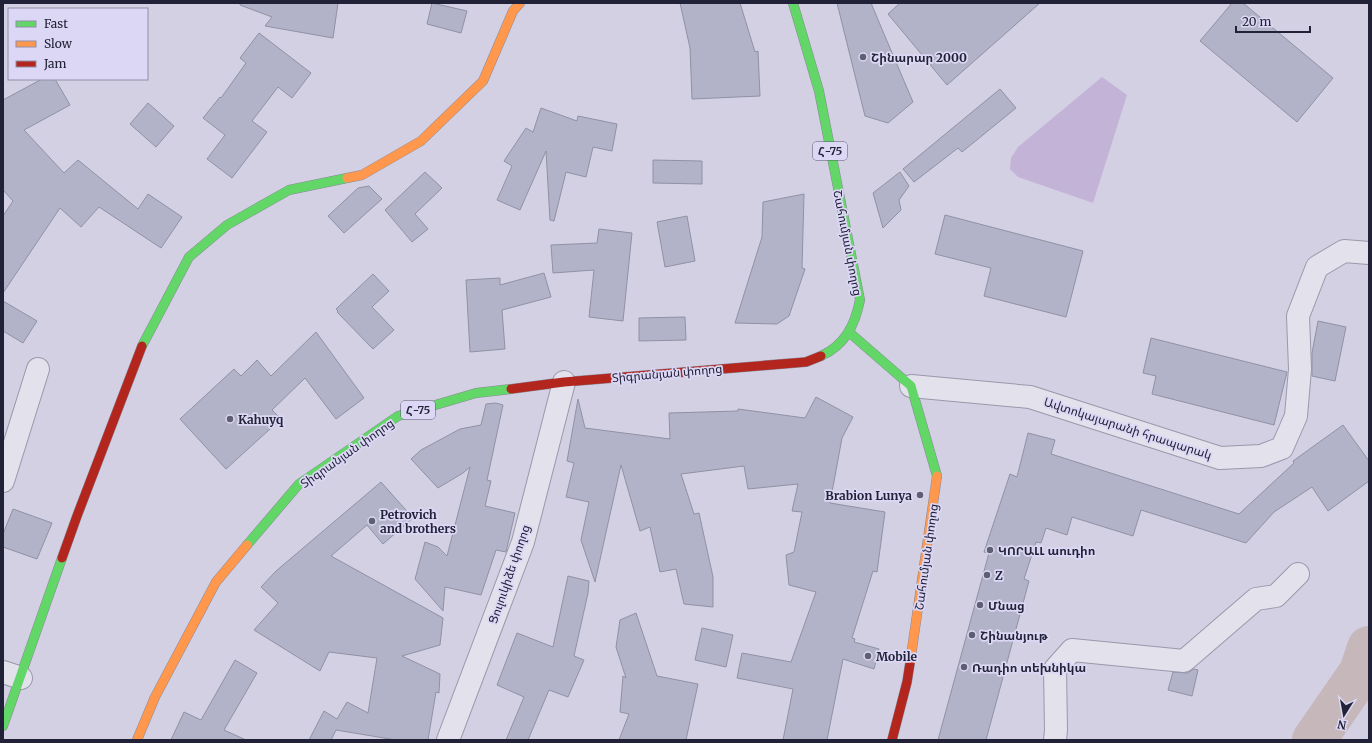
<svg xmlns="http://www.w3.org/2000/svg" width="1372" height="743" viewBox="0 0 1372 743" font-family="Merriweather,'Noto Sans Armenian',serif">
<style>
.green{fill:#c3b3d6}
.lines{fill:none;stroke-linecap:round;stroke-linejoin:round}
.river{stroke:#c6b7bb;stroke-width:44}
.building{fill:#b2b3c8;stroke:#9091a4}
.street-casing{stroke:#9a98aa;stroke-width:24}
.fast-casing{stroke:#8a8999;stroke-width:10}
.slow-casing{stroke:#8a8999;stroke-width:10}
.jam-casing{stroke:#8a8999;stroke-width:10}
.street{stroke:#e2e1ec;stroke-width:22}
.fast{stroke:#63d668;stroke-width:9}
.slow{stroke:#ff974d;stroke-width:9}
.jam{stroke:#b3261e;stroke-width:9}
.poi-dot{fill:#5f5f74;stroke:#dcd7f4;stroke-width:1.5}
.labels{text-anchor:middle;dominant-baseline:central;stroke-width:3.5;stroke-linejoin:round;paint-order:stroke}
.shield{fill:#dcd7f4;stroke:#595870;stroke-width:1}
.shield-label{font-size:11px;font-weight:bold;fill:#212238}
.poi-label{font-size:12px;font-weight:bold;fill:#212238;stroke:#dcd7f4;text-anchor:start}
.street-label{font-size:12px;fill:#212238;stroke:#dcd7f4}
</style>
<rect width="100%" height="100%" fill="#d3d0e4"/>
<!-- green -->
<path class="green" d="M1102,77L1127,95L1093,203L1018,177L1010,169L1011,158L1018,147Z"/>
<g class="lines">
<!-- river -->
<path class="river" d="M1314,740L1361,672L1369,648"/>
</g>
<!-- building -->
<path class="building" d="M240,3H338L333,38L265,26L272,17L240,5Z
M432,3L467,11L461,33L427,24Z
M680,3H740L755,52L758,51L760,96L692,99L690,48Z
M837,3H871L884,34L913,102L888,123L865,116Z
M900,3H1040L947,85L888,14Z
M1232,3H1243L1333,78L1297,122L1200,41Z
M259,33L311,73L292,98L278,87L252,121L267,132L232,178L207,159L225,135L203,118L220,97L221,98L246,63L240,58Z
M42,79H55L70,105L24,130L64,173L78,160L138,209L148,194L182,217L161,248L99,207L81,227L60,208L3,293V216L13,201L3,190V100Z
M1000,89L1016,108L962,152L958,148L914,182L903,169Z
M148,103L174,126L156,147L130,124Z
M541,108L577,121L578,116L617,124L612,151L593,147L586,177L566,172L554,221L550,220L546,151L520,210L497,200L512,166L504,161L526,128L533,132Z
M653,160L702,161V184L653,183Z
M425,172L442,188L415,214L428,229L412,242L385,210Z
M900,172L909,186L899,200L901,210L883,228L873,193Z
M369,186L382,199L344,233L328,216L358,188Z
M804,194L802,268L805,269L789,316L777,324L735,323L762,237L763,202Z
M945,215L1083,251L1066,317L984,296L991,268L935,254Z
M687,216L695,261L665,267L657,222Z
M599,229L632,233L623,321L589,317L594,270L553,273L551,245L597,243Z
M544,273L551,297L502,310L505,349L470,352L466,280L500,278V285Z
M373,274L389,291L372,307L394,330L373,349L337,312L338,311L336,309Z
M3,301L37,321L23,343L3,331Z
M685,317L686,340L639,341V318Z
M1318,321L1346,327L1335,381L1312,376V353Z
M316,332L364,398L336,419L305,378L272,410L281,419L226,469L180,419L234,369L241,376L257,360L271,376Z
M1151,338L1287,372L1274,425L1152,394L1156,376L1143,373Z
M816,397L853,417L842,438L830,503L885,512L877,572L873,571L852,638L855,639L854,642L879,649L874,669L843,659L827,740H783L793,689L737,678L742,653L791,662L816,592L789,585L786,555L794,552L802,512L792,511L798,484L748,489L744,466L681,474L694,514L699,513L713,577V607L684,604L676,569L660,572L650,527L640,531L621,465L595,582L581,540L589,502L566,497L574,463L567,461L578,399L585,428L670,439L669,413L738,411V409L805,418Z
M496,403L503,405L487,480L491,481L485,506L515,513L506,552L496,550L481,595L445,587L443,611L415,579L425,542L438,547L447,556L470,467L463,473L438,488L411,459L421,450L460,429L481,425L486,404Z
M1343,425L1369,461V481L1328,511L1312,487L1274,512L1246,543L1141,510L1133,536L1072,517L1067,535L1046,528L1041,543L1036,542L1024,579L1029,581L986,740H938L989,553L984,552L1010,474L1017,477L1028,433L1055,440L1051,454L1239,514L1294,463L1293,461Z
M381,482L413,518L383,544L367,525L331,556L443,618L440,645L402,656L440,674L439,693L436,692L428,740H396L336,730L331,740H309L324,711L337,719L347,702L368,713L377,658L329,652L320,671L254,630L278,603L261,587L276,571Z
M13,509L52,523L37,559L3,547V534Z
M568,576L589,581L588,593L574,656L584,660L568,697L549,690L528,740H506L524,697L497,685L517,633L553,647Z
M636,613L657,676L698,684L686,740H619L629,714L620,712L623,676L626,678L616,647L620,620Z
M702,628L733,635L726,667L695,660Z
M235,660L257,673L224,730L246,740H171L184,712L201,720Z
M1194,669L1198,670L1192,696L1168,690L1173,672L1187,673Z"/>
<g class="lines">
<!-- street casing -->
<g class="street-casing">
<path id="street" d="M911,386L1030,397L1220,458L1261,456L1282,448L1296,416L1300,369L1298,316L1317,267L1344,251L1369,253
M3,481L38,369
M3,672L21,678
M448,740L523,542L564,382
M1055,740L1056,730L1055,669L1072,650L1184,661L1256,599L1276,596L1298,574"/>
</g>
<!-- fast casing -->
<g class="fast-casing">
<path id="fast" d="M793,3L819,91L860,300C855,325 845,345 821,356
M850,333L911,386L937,476
M142,346L189,257L227,225L289,190L347,178
M247,545L299,484L398,416L476,393L511,389
M3,726L62,558"/>
</g>
<!-- slow casing -->
<g class="slow-casing">
<path id="slow" d="M347,178L362,175L421,141L483,81L513,11L520,3
M910,663L937,476
M137,740L155,697L216,582L247,545"/>
</g>
<!-- jam casing -->
<g class="jam-casing">
<path id="jam" d="M511,389L564,382L806,362L821,356
M62,558L77,516L142,346
M892,740L907,682L910,663"/>
</g>
<!-- street -->
<use href="#street" class="street"/>
<!-- fast -->
<use href="#fast" class="fast"/>
<!-- slow -->
<use href="#slow" class="slow"/>
<!-- jam -->
<use href="#jam" class="jam"/>
</g>
<!-- markers -->
<g class="poi-dot">
<circle cx="863" cy="57" r="4"/>
<circle cx="230" cy="419" r="4"/>
<circle cx="920" cy="495" r="4"/>
<circle cx="372" cy="521" r="4"/>
<circle cx="990" cy="550" r="4"/>
<circle cx="987" cy="575" r="4"/>
<circle cx="980" cy="605" r="4"/>
<circle cx="972" cy="635" r="4"/>
<circle cx="868" cy="656" r="4"/>
<circle cx="964" cy="667" r="4"/>
</g>
<g class="labels">
<!-- shield labels -->
<g class="shield">
<rect x="813" y="142" width="34" height="18" rx="3"/>
<rect x="401" y="401" width="34" height="18" rx="3"/>
</g>
<g class="shield-label">
<text x="830" y="151">Հ-75</text>
<text x="418" y="410">Հ-75</text>
</g>
<!-- poi labels -->
<g class="poi-label">
<text x="871" y="57">Շինարար 2000</text>
<text x="238" y="419">Kahuyq</text>
<text x="912" y="495" text-anchor="end">Brabion Lunya</text>
<text x="380" y="514">Petrovich<tspan x="380" dy="14">and brothers</tspan></text>
<text x="998" y="550">ԿՈՐԱԼԼ աուդիո</text>
<text x="995" y="575">Z</text>
<text x="988" y="605">Մնաց</text>
<text x="980" y="635">Շինանյութ</text>
<text x="876" y="656">Mobile</text>
<text x="972" y="667">Ռադիո տեխնիկա</text>
</g>
<!-- street labels -->
<g class="street-label">
<text transform="translate(848 243) rotate(79)">Շահումյան փողոց</text>
<text transform="translate(667 373) rotate(-5)">Տիգրանյան փողոց</text>
<text transform="translate(1128 428) rotate(18)">Ավտոկայարանի հրապարակ</text>
<text transform="translate(347 453) rotate(-35)">Տիգրանյան փողոց</text>
<text transform="translate(926 557) rotate(-82)">Շահումյան փողոց</text>
<text transform="translate(509 574) rotate(-71)">Ցուլուկիձե փողոց</text>
</g>
</g>
<!-- border -->
<rect width="1372" height="743" fill="none" stroke="#212238" stroke-width="8"/>
<!-- legend -->
<rect x="8" y="8" width="140" height="72" fill="#dcd7f4" stroke="#918fa9"/>
<rect x="16" y="21" width="20" height="6" fill="#63d668" stroke="#918fa9"/>
<text x="44" y="28" font-size="12" fill="#212238">Fast</text>
<rect x="16" y="41" width="20" height="6" fill="#ff974d" stroke="#918fa9"/>
<text x="44" y="48" font-size="12" fill="#212238">Slow</text>
<rect x="16" y="61" width="20" height="6" fill="#b3261e" stroke="#918fa9"/>
<text x="44" y="68" font-size="12" fill="#212238">Jam</text>
<!-- north arrow -->
<g transform="translate(1344 715) rotate(191)" stroke="#dcd7f4" stroke-width="3" paint-order="stroke">
<path d="M0-3L7 15L0 10L-7 15Z" fill="#212238"/>
<text y="-6" font-size="11" font-weight="bold" text-anchor="middle" fill="#212238">N</text>
</g>
<!-- scale -->
<path d="M1236 26v6h74v-6" fill="none" stroke="#212238" stroke-width="2"/>
<text x="1242" y="26" font-size="12" fill="#212238" stroke="#dcd7f4" stroke-width="3" paint-order="stroke">20 m</text>
</svg>
